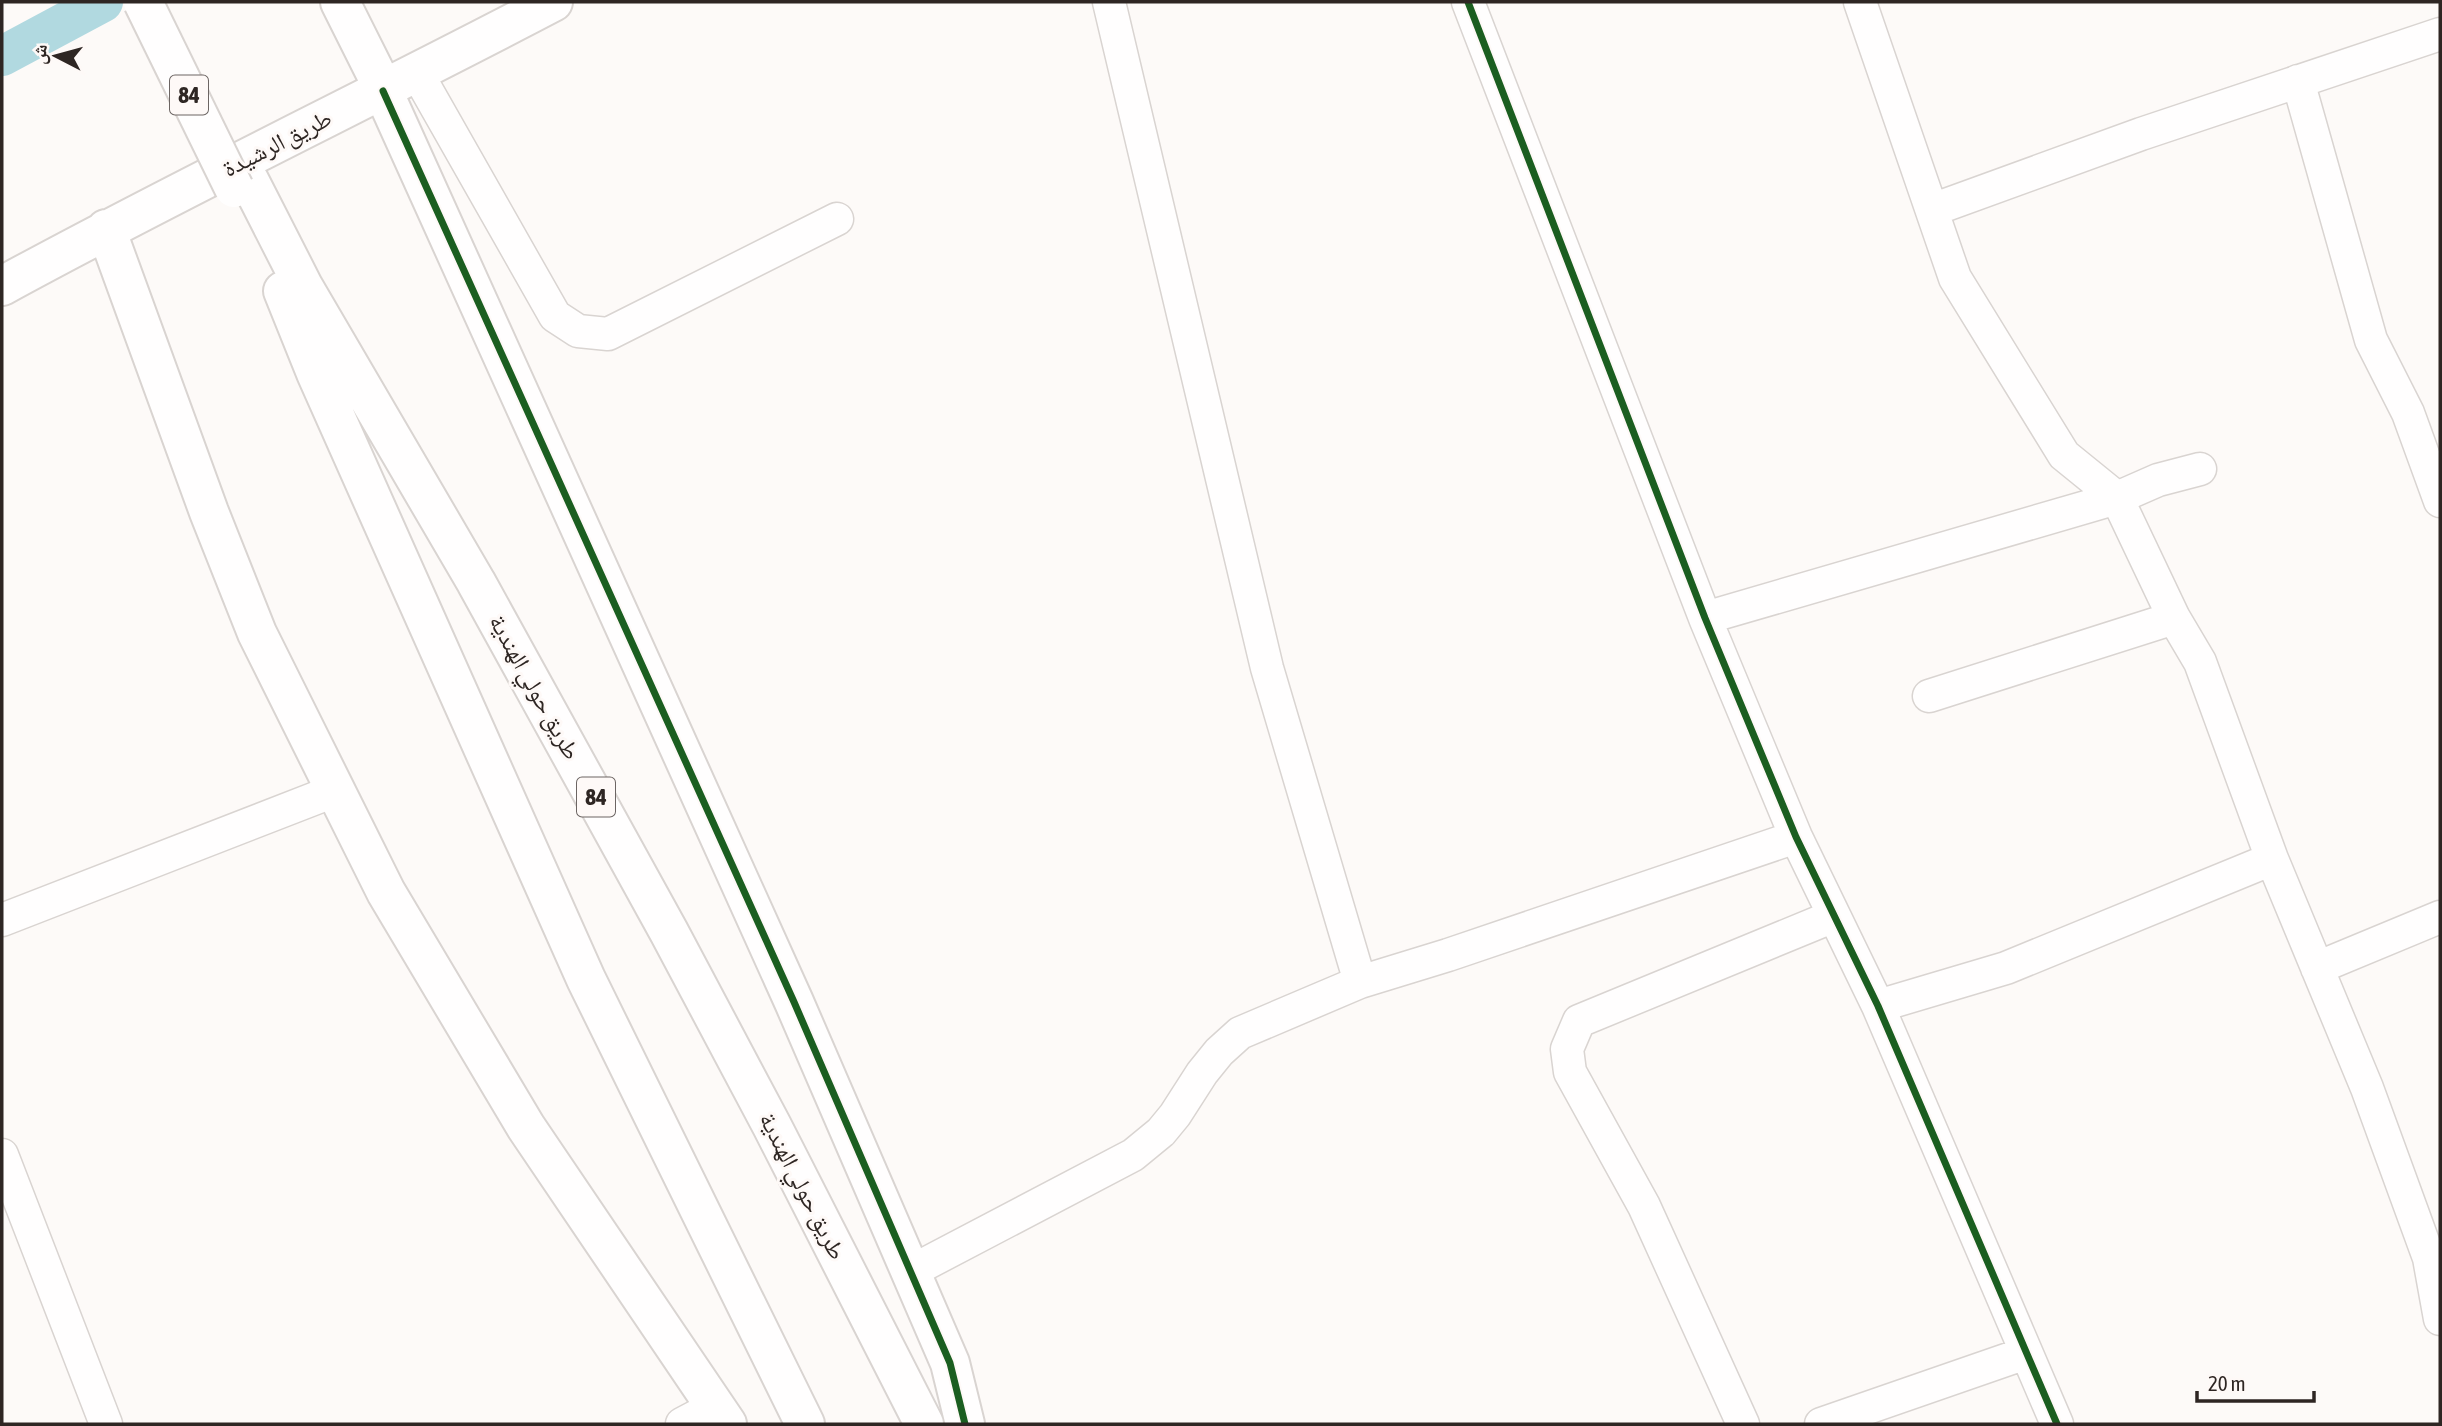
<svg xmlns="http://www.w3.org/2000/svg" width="2442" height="1426" viewBox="0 0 2442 1426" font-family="'Asap Condensed','Noto Naskh Arabic',sans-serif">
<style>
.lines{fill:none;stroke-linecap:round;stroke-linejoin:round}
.canal{stroke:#b1d9e0;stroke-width:40}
.minor-casing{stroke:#d9d4d1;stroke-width:35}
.tertiary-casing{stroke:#d9d4d1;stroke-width:42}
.trunk-casing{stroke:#d9d4d1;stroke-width:42}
.minor{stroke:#fffefe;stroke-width:32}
.tertiary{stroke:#fffefe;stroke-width:38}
.trunk{stroke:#fffefe;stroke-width:38}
.trunk-bridge-casing{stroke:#d9d4d1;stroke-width:42;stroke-linecap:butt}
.trunk-bridge{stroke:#fffefe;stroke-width:38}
.cycleway-casing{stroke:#fef9f7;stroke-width:11}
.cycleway{stroke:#1b5e20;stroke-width:7}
.labels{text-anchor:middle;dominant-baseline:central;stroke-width:6;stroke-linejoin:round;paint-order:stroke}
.shield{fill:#fef9f7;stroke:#6c6563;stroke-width:2}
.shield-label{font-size:23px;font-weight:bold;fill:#2e2623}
.street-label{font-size:24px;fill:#2e2623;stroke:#fef9f7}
</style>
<rect width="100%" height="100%" fill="#fdfaf8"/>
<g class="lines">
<!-- canal -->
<path class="canal" d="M2,56L103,2"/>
<!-- minor casing -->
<g class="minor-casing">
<path id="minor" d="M1109,2L1267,668L1360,982
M1468,2L1705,618L1796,837L1878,1006L2057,1424
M1860,2L1955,278L2064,455L2117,498L2158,480L2200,469
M417,73L555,316L578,331L608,334L837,219
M2298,81L2371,340L2408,413L2440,501
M1932,210L2141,134L2440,34
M1705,618L2117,498L2174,618L2200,662L2272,859L2006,968L1878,1006
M1929,696L2174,618
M2272,859L2367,1088L2429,1258L2440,1319
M2,920L334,791
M2317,968L2440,917
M2,1155L106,1424
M910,1272L1133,1155L1161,1132L1175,1115L1202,1073L1219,1052L1240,1033L1360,982L1448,955L1796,837
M682,1424L716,1406
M1743,1424L1644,1206L1570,1072L1567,1049L1579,1021L1834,916
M1821,1424L2026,1353"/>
</g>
<!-- tertiary casing -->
<g class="tertiary-casing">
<path id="tertiary" d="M340,2L384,90
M383,91L794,1002L950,1363L965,1424
M106,229L209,512L257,633L386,892L526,1127L727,1424
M2,286C183,187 370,98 553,2"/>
</g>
<!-- trunk casing -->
<g class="trunk-casing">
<path id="trunk" d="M249,180L303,286L476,582L669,932L772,1126L924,1424
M283,291L316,373L586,979L805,1424"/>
</g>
<!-- minor -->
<use href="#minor" class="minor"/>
<!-- tertiary -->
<use href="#tertiary" class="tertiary"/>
<!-- trunk -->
<use href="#trunk" class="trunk"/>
<!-- trunk-bridge casing -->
<g class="trunk-bridge-casing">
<path id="trunk-bridge" d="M143,2L234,188"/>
</g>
<!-- trunk-bridge -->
<use href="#trunk-bridge" class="trunk-bridge"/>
<!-- cycleway casing -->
<g class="cycleway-casing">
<path id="cycleway" d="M1468,2L1705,618L1796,837L1878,1006L2057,1424
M383,91L794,1002L950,1363L965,1424"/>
</g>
<!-- cycleway -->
<use href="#cycleway" class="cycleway"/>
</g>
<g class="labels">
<!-- shield labels -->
<g class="shield">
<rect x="170" y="75.5" width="38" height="39" rx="5"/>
<rect x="577" y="777.5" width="38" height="39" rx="5"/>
</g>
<g class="shield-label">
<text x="189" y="95">84</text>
<text x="596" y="797">84</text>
</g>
<!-- street labels -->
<g class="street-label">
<text transform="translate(277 143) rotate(-27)">طريق الرشيدة</text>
<text transform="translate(535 687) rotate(61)">طريق حولي الهندية</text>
<text transform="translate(803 1186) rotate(63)">طريق حولي الهندية</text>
</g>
</g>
<!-- border -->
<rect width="2442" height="1426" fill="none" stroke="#2e2623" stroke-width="7"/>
<!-- north arrow -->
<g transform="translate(56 56) rotate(276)" stroke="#fef9f7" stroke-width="5" paint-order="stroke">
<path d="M0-5L12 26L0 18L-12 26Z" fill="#2e2623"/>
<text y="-10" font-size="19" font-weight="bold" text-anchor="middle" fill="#2e2623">ش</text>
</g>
<!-- scale -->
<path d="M2197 1391v10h117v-10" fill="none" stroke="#2e2623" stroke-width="3.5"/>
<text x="2208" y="1391" font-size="21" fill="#2e2623" stroke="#fef9f7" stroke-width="5" paint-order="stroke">20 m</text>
</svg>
